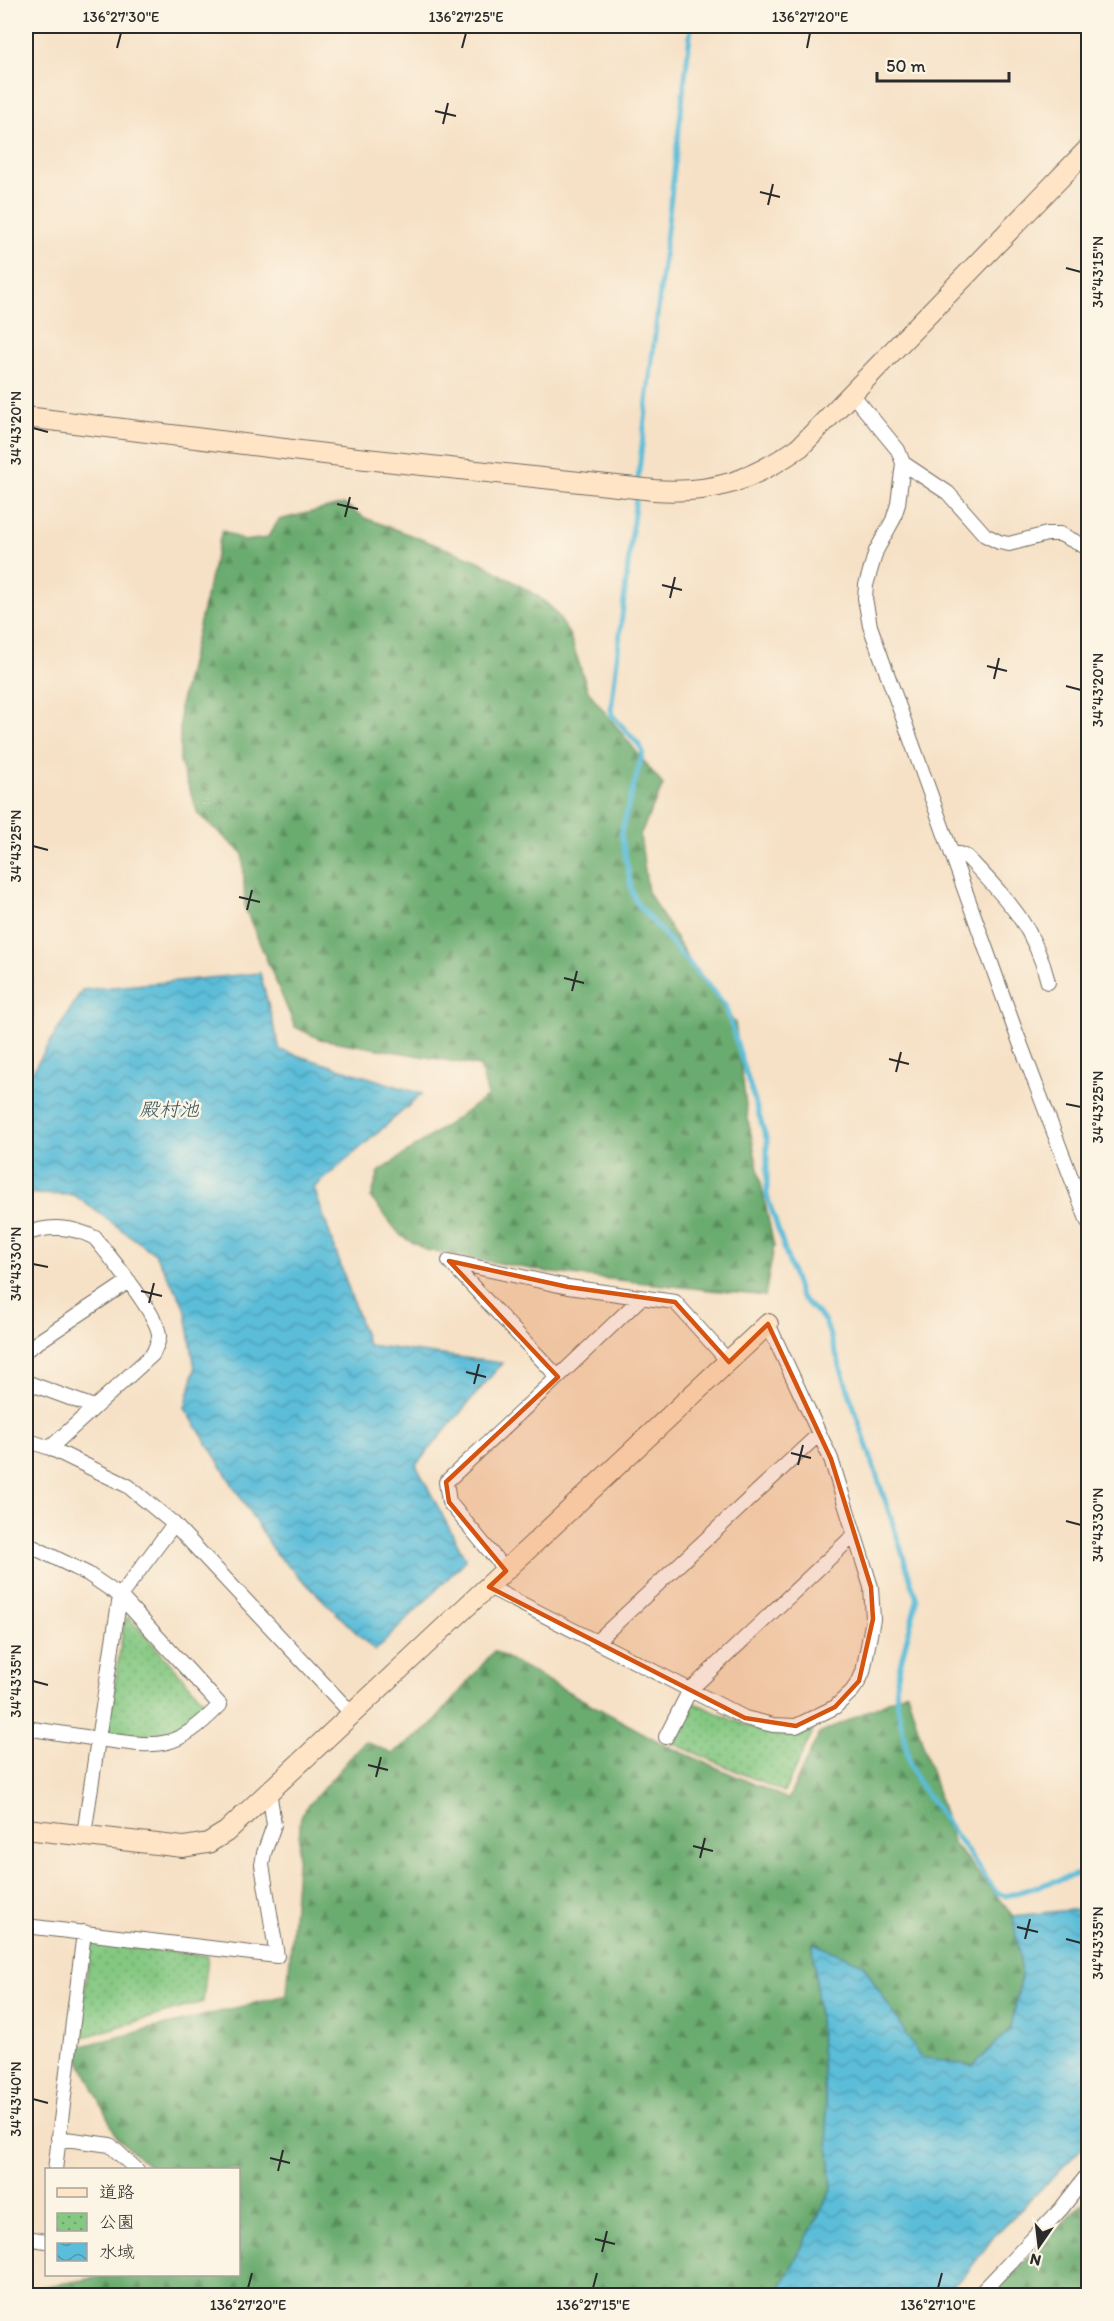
<svg xmlns="http://www.w3.org/2000/svg" width="1114" height="2321" viewBox="0 0 1114 2321" font-family="Itim,'Klee One',sans-serif">
<style>
.forest{fill:url(#forest-firs);stroke:#4b6c4e;stroke-width:1.5}
.park{fill:url(#park-dots);stroke:#587a56;stroke-width:1.5}
.water{fill:url(#water-waves);stroke:#437482;stroke-width:1.5}
.lines{fill:none;stroke-linecap:round;stroke-linejoin:round}
.stream{stroke:#5bbdd9;stroke-width:5}
.street-casing{stroke:#726b61;stroke-width:16}
.secondary-casing{stroke:#726b61;stroke-width:22}
.street{stroke:#fff;stroke-width:14}
.secondary{stroke:#ffe4c6;stroke-width:20}
.marked{fill:#d5540f;fill-opacity:0.2;stroke:#d5540f;stroke-width:4.5;stroke-linejoin:round}
.ticks{fill:none;stroke:#2b2b2b;stroke-width:2}
.labels{text-anchor:middle;dominant-baseline:central;stroke-width:5;stroke-linejoin:round;paint-order:stroke}
.water-label{font-size:20px;font-style:italic;fill:#39575f;stroke:#fcf5e5}
.neatline{fill:none;stroke:#2b2b2b;stroke-width:2}
.ticks-label{font-size:15px;text-anchor:middle;fill:#2b2b2b}
</style>
<defs>
<pattern id="forest-firs" width="22" height="20" patternUnits="userSpaceOnUse" patternTransform="scale(1.5)"><rect width="22" height="20" fill="#6bac70"/><path d="M5 1l3.5 6h-7zM16 11l3.5 6h-7z" fill="#588c5c"/></pattern>
<pattern id="park-dots" width="8" height="8" patternUnits="userSpaceOnUse" patternTransform="scale(1.5)"><rect width="8" height="8" fill="#84c882"/><path d="M2 2h.1M6 6h.1" fill="none" stroke="#6ca36b" stroke-width="1.8" stroke-linecap="round"/></pattern>
<pattern id="water-waves" width="16" height="10" patternUnits="userSpaceOnUse" patternTransform="scale(1.5)"><rect width="16" height="10" fill="#5bbdd9"/><path d="M0 5q4-4 8 0t8 0" fill="none" stroke="#4b9ab0"/></pattern>
</defs>
<rect width="100%" height="100%" fill="#fcf5e5"/>
<filter id="ink" filterUnits="userSpaceOnUse"><feTurbulence type="fractalNoise" baseFrequency=".0167" numOctaves="2"/><feDisplacementMap in="SourceGraphic" scale="12" xChannelSelector="R" yChannelSelector="G"/><feConvolveMatrix kernelMatrix="1 2 1 2 8 2 1 2 1" color-interpolation-filters="sRGB"/></filter>
<filter id="wash" filterUnits="userSpaceOnUse"><feTurbulence type="fractalNoise" baseFrequency=".008" numOctaves="4" result="noise"/><feDisplacementMap in="SourceGraphic" scale="24" xChannelSelector="R" yChannelSelector="G"/><feGaussianBlur stdDeviation="1.35" result="paint"/><feColorMatrix in="noise" values="0 0 0 0 0 0 0 0 0 0 0 0 0 0 0 0 0 1.4 0 .05"/><feComposite in="paint" operator="in"/></filter>
<g filter="url(#wash)">
<rect width="100%" height="100%" fill="#f6e1c6"/>
<!-- forest -->
<path class="forest" d="M344,504L365,518L479,561L539,597L555,611L570,636L588,691L663,785L640,835L648,892L693,967L735,1023L748,1120L774,1247L765,1296L554,1273L426,1250L401,1236L371,1198L379,1172L488,1096L480,1066L320,1039L295,1027L245,908L243,854L198,814L180,762V705L222,530L244,541L267,538L279,520Z
M26,925L28,927L33,1025L26,1033Z
M494,1651L665,1745L788,1799L819,1734L907,1692L953,1843L1013,1916L1022,1974L1011,2028L974,2066L920,2058L863,1964L813,1943L832,2189L777,2295L26,2296V2290L111,2275L238,2274V2170L152,2169L117,2137L74,2048L287,1995L301,1814L365,1741L392,1754L430,1727Z
M1088,2198V2295H990Z"/>
<!-- park -->
<path class="park" d="M128,1617L204,1701L206,1707C167,1739 161,1737 112,1734L108,1729L124,1624Z
M695,1703C733,1720 770,1742 813,1731L784,1792L670,1742L690,1704Z
M95,1943L208,1956L203,2002L77,2039L91,1946Z"/>
<!-- water -->
<path class="water" d="M260,973L280,1050L422,1094L314,1188L368,1345L502,1363L416,1465L466,1560L375,1651L275,1553L185,1408L195,1369L185,1307L155,1254L74,1195L26,1194V1082L82,990Z
M1088,1908V2142L995,2235L966,2274L939,2295H777L832,2189L813,1943L863,1964L920,2057L973,2066L1011,2028L1022,1974L1013,1916Z"/>
<g class="lines">
<!-- stream -->
<path class="stream" d="M691,26L611,710L612,715L640,746L643,752L621,833L632,891L636,902L725,1005L767,1141V1196L800,1296L825,1321L890,1515L917,1600L900,1665L896,1685L897,1703L910,1765L918,1782L996,1892L1006,1896L1088,1871"/>
</g>
</g>
<g filter="url(#ink)">
<g class="lines">
<!-- street casing -->
<g class="street-casing">
<path id="street" d="M852,394L898,450L903,463L898,504L893,520L876,551L866,585L865,598L870,626L1014,1027L1088,1222
M903,463L948,493L985,535L999,542L1009,544L1047,534H1060L1088,548
M952,855L959,854L967,857C1006,898 1034,925 1048,982
M26,1234C48,1225 73,1226 95,1238C109,1256 159,1315 159,1336C159,1342 155,1348 153,1354L50,1448
M26,1350L129,1281
M558,1377L641,1298
M26,1382L94,1407
M26,1440L50,1448L128,1486L174,1524L351,1713
M26,1560L27,1544L88,1574L120,1596L220,1705C174,1752 159,1747 98,1739L84,1835
M506,1571L449,1502L446,1482L558,1377L449,1261L568,1287L675,1302L729,1362
M489,1587L745,1718L773,1725L796,1726L835,1707L852,1691L859,1681L863,1672L873,1619L871,1587L831,1459L768,1324
M596,1642L819,1434
M26,1728L98,1739L120,1596L174,1524
M666,1737L690,1690L854,1535
M26,1926L277,1956L262,1865L264,1853L274,1825L269,1790
M58,2138L110,2145L137,2170
M55,2170L84,1932
M26,2238L46,2241
M978,2296L1061,2209L1088,2174"/>
</g>
<!-- secondary casing -->
<g class="secondary-casing">
<path id="secondary" d="M26,417L357,458L654,490C714,494 751,481 800,447L1088,149
M26,1829L183,1847L208,1843L226,1832L768,1324"/>
</g>
<!-- street -->
<use href="#street" class="street"/>
<!-- secondary -->
<use href="#secondary" class="secondary"/>
</g>
</g>
<!-- marked area -->
<path class="marked" d="M449,1261L568,1287L675,1302L729,1362L768,1324L831,1459L871,1587L873,1619L859,1681L835,1707L796,1726L745,1718L489,1587L506,1571L449,1502L446,1482L558,1377Z"/>
<!-- ticks -->
<path class="ticks" d="M117,48L121,33M462,48L466,33M807,48L810,33M435,111L456,116M443,124L448,103M760,192L780,197M768,205L773,184M1066,268L1081,272M33,428L48,432M337,504L358,509M345,517L350,497M662,585L682,590M670,598L675,577M987,666L1007,671M994,679L999,658M1066,686L1081,690M33,846L48,850M239,897L260,902M247,910L252,890M564,978L584,983M572,991L577,971M889,1059L909,1064M896,1072L901,1052M1066,1104L1081,1107M33,1264L48,1267M141,1291L162,1296M149,1303L154,1283M466,1372L486,1377M474,1384L479,1364M791,1453L811,1458M798,1465L803,1445M1066,1521L1081,1525M33,1681L48,1685M368,1765L388,1770M376,1777L381,1757M693,1846L713,1851M700,1858L705,1838M1017,1927L1038,1932M1025,1939L1030,1919M1066,1939L1081,1943M33,2099L48,2103M270,2158L290,2163M278,2171L283,2150M595,2239L615,2244M602,2252L607,2231M248,2288L252,2273M593,2288L597,2273M938,2288L942,2273"/>
<g class="labels">
<!-- water labels -->
<g class="water-label">
<text x="169" y="1109">殿村池</text>
</g>
</g>
<!-- margin -->
<rect width="1114" height="2321" fill="none" stroke="#fcf5e5" stroke-width="66"/>
<!-- legend -->
<rect x="45" y="2168" width="195" height="108" fill="#fcf5e5" stroke="#a8a49b" stroke-width="1.5"/>
<rect x="57" y="2188" width="30" height="9" fill="#ffe4c6" stroke="#a8a49b" stroke-width="1.5"/>
<text x="99" y="2198" font-size="18" fill="#2b2b2b">道路</text>
<rect x="57" y="2213" width="30" height="18" fill="url(#park-dots)" stroke="#a8a49b" stroke-width="1.5"/>
<text x="99" y="2228" font-size="18" fill="#2b2b2b">公園</text>
<rect x="57" y="2243" width="30" height="18" fill="url(#water-waves)" stroke="#a8a49b" stroke-width="1.5"/>
<text x="99" y="2258" font-size="18" fill="#2b2b2b">水域</text>
<!-- north arrow -->
<g transform="translate(1039 2246) rotate(194)" stroke="#fcf5e5" stroke-width="4.5" paint-order="stroke">
<path d="M0-4.5L10 22L0 15L-10 22Z" fill="#2b2b2b"/>
<text y="-9" font-size="16" font-weight="bold" text-anchor="middle" fill="#2b2b2b">N</text>
</g>
<!-- scale -->
<path d="M877 72v9h132v-9" fill="none" stroke="#2b2b2b" stroke-width="3"/>
<text x="886" y="72" font-size="18" fill="#2b2b2b" stroke="#fcf5e5" stroke-width="4.5" paint-order="stroke">50 m</text>
<rect x="33" y="33" width="1048" height="2255" class="neatline"/>
<g class="ticks-label">
<text x="121" y="22">136°27'30"E</text>
<text x="466" y="22">136°27'25"E</text>
<text x="810" y="22">136°27'20"E</text>
<text transform="translate(1098 272) rotate(-90)" y="5">34°43'15"N</text>
<text transform="translate(16 428) rotate(-90)" y="5">34°43'20"N</text>
<text transform="translate(1098 690) rotate(-90)" y="5">34°43'20"N</text>
<text transform="translate(16 846) rotate(-90)" y="5">34°43'25"N</text>
<text transform="translate(1098 1107) rotate(-90)" y="5">34°43'25"N</text>
<text transform="translate(16 1264) rotate(-90)" y="5">34°43'30"N</text>
<text transform="translate(1098 1525) rotate(-90)" y="5">34°43'30"N</text>
<text transform="translate(16 1681) rotate(-90)" y="5">34°43'35"N</text>
<text transform="translate(1098 1943) rotate(-90)" y="5">34°43'35"N</text>
<text transform="translate(16 2099) rotate(-90)" y="5">34°43'40"N</text>
<text x="248" y="2310">136°27'20"E</text>
<text x="593" y="2310">136°27'15"E</text>
<text x="938" y="2310">136°27'10"E</text>
</g>
</svg>
